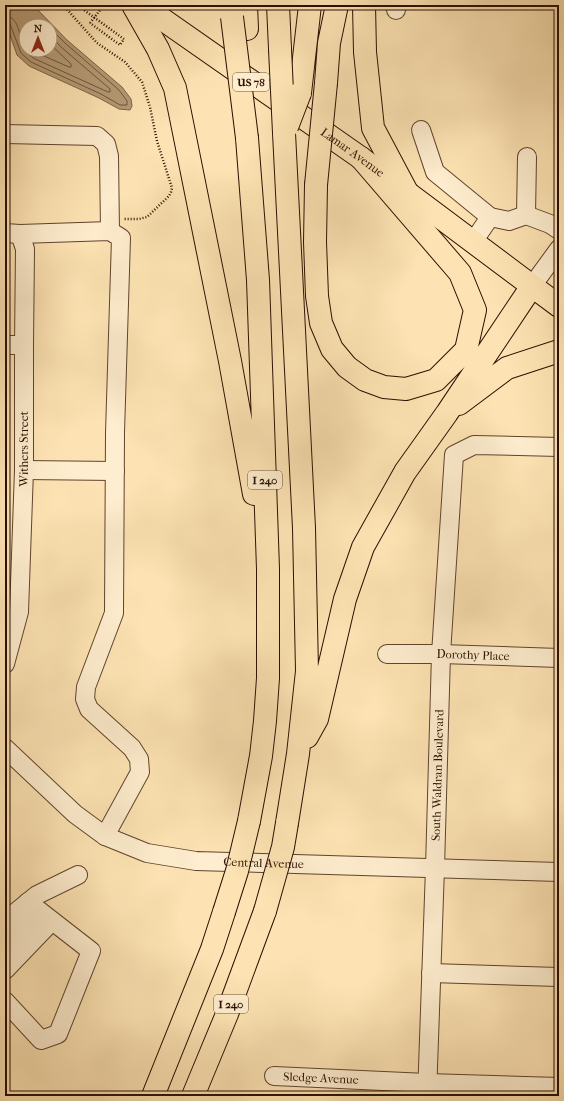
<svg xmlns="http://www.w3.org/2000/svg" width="564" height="1101" viewBox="0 0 564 1101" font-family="'IM FELL French Canon',serif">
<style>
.water{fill:#b59b76;stroke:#7d6347;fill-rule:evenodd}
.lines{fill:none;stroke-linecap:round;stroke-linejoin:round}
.shore{stroke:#70553b;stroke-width:1}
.minor-casing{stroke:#5f442d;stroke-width:20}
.major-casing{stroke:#2a0f00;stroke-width:24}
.highway-casing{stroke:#2a0f00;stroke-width:24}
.path{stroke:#2a0f00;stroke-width:2.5;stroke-dasharray:1 2;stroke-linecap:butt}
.minor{stroke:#feedce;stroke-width:18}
.major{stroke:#fde3b3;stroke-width:22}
.highway{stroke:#fde3b3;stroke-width:22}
.highway-bridge-casing{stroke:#2a0f00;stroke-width:24;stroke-linecap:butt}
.path-bridge{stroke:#2a0f00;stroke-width:2.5;stroke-dasharray:1 2;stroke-linecap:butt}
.highway-bridge{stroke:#fde3b3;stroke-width:22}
.labels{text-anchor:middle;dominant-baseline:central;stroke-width:3;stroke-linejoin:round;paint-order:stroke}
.shield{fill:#feedce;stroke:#6a523e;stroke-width:1}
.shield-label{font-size:11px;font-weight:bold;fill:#2a0f00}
.street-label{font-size:12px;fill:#2a0f00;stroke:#feedce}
</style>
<rect width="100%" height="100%" fill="#fde3b3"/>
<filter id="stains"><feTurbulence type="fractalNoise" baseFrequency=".005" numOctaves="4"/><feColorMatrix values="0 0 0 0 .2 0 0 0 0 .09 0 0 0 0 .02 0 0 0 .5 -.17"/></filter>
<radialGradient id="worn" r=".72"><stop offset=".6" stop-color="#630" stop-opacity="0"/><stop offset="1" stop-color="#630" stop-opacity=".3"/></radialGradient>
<!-- water -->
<path class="water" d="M5,5H32L36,8L67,40L122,87L131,99L132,106L130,110L119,109L99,98L29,66L17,55L5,21ZM26,26H50V50H26Z"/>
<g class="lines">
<!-- shore -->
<path class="shore" d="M5,16C22,17 18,41 26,51C28,54 31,56 33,58L108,92H110V89L61,47L50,35
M5,21H8L10,24L21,53L31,62L101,94L120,105H127V101L119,90L65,43L50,28
M34,50L37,53L69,67H71V64L50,44"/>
<!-- minor casing -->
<g class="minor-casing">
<g id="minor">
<path d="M396,5V10"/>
<path d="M421,130L435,172L490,217"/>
<path d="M5,134L97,136L106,144L109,156L110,231"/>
<path d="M526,215L550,224L559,230"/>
<path d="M5,233L20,234L110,231L121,238L115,433L114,613L86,687L85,699L89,709L132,748L139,759L140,772L105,836"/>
<path d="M473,242L490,217L509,221L526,215L527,157"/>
<path d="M532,286L559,249"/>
<path d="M5,345H24"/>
<path d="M24,470L115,471"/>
<path id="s1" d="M387,654H441L559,658"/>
<path id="s2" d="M5,664L19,612L24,470V345L25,249L20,234"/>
<path id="s3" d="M5,748L75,814L105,836L147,853L196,861L559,872"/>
<path d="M5,921L37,895L78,875"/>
<path d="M5,946L39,911"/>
<path d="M5,970L52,921"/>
<path d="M431,973L559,977"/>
<path d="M5,1001L41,1040L58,1034L91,951L28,902"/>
<path id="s4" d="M274,1076L427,1083L559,1087"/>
<path id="s5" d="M427,1096L435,868L441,654L454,455L474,445L559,447"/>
</g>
</g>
<!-- major casing -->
<g class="major-casing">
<g id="major">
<path id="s6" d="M142,5L361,158L532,286L559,306"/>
</g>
</g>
<!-- highway casing -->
<g class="highway-casing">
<path id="highway" d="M133,5L158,49L175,88L230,361L254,494
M246,5L247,29
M278,5L280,49
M364,5L365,52L373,128L407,192
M326,83L329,43L337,5
M300,93L310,5
M284,133L304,528L307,671L298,754L287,823
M247,138L258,280L268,569V678L265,721L261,756L249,821
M316,185L315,242L317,296L321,323L332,349L347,367L365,380L384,387L406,389L436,380L466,350L475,310L460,273L361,158
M459,404L507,368L559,351
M307,737L317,719L345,599L363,547L405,472L447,413L532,286
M153,1096L212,949L224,912
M193,1096L227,1014L265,911"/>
</g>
<!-- path -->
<path class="path" d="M63,5L97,43L125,62L142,82L150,107L157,141L172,188L171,192L169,196L147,217L139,219H124
M77,5L124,39L120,45L90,23"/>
<!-- minor -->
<use href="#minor" class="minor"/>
<!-- major -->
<use href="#major" class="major"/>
<!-- highway -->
<use href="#highway" class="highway"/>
<!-- highway-bridge casing -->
<g class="highway-bridge-casing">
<path id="highway-bridge" d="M232,17L247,138
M280,49L284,133
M287,127L300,93
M316,185L326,83
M265,911L283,847L287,823
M224,912L237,871L249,821"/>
</g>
<!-- path-bridge -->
<path class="path-bridge" d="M90,23L104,5"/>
<!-- highway-bridge -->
<use href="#highway-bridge" class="highway-bridge"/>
</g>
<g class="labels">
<!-- shield labels -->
<g class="shield">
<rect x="233" y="73" width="36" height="18" rx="3"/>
<rect x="248" y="471" width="34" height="18" rx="3"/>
<rect x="214" y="995" width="34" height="18" rx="3"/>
</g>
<g class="shield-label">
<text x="251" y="82">US 78</text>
<text x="265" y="480">I 240</text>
<text x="231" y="1004">I 240</text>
</g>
<!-- street labels -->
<g class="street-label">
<text stroke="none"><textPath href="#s6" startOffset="257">Lamar Avenue</textPath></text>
<text stroke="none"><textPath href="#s2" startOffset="217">Withers Street</textPath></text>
<text stroke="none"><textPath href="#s1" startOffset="86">Dorothy Place</textPath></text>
<text stroke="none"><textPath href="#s5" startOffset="321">South Waldran Boulevard</textPath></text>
<text stroke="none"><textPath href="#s3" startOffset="296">Central Avenue</textPath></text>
<text stroke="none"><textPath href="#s4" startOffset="47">Sledge Avenue</textPath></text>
</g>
</g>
<!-- margin -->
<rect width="564" height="1101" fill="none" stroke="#fde3b3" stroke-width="20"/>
<rect x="6" y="6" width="552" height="1089" fill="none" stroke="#2a0f00" stroke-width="2"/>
<rect x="10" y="10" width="544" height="1081" fill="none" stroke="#2a0f00"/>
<!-- north arrow -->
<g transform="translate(38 38)"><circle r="19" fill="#feedce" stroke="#a9947c"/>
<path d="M0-3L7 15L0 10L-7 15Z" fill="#8f2418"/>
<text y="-6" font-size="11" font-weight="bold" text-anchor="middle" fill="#2a0f00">N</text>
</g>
<rect width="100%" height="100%" filter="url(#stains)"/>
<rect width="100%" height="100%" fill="url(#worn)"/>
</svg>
